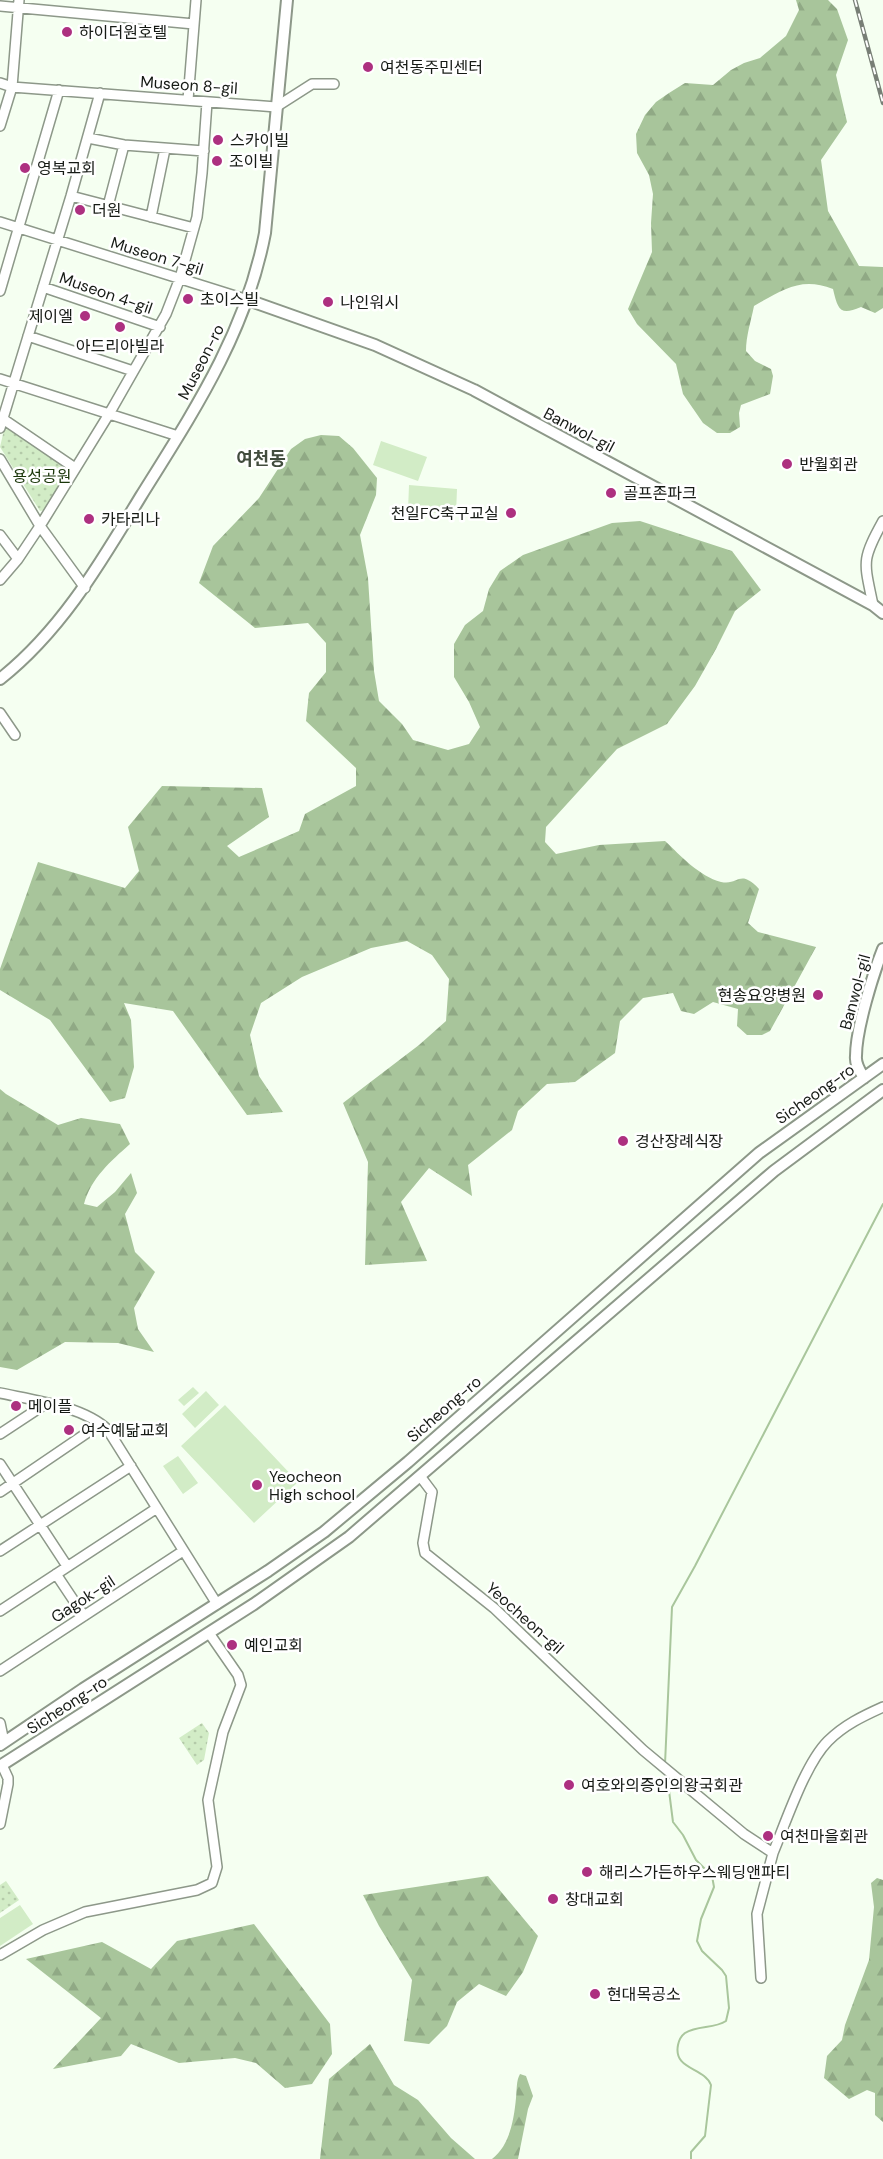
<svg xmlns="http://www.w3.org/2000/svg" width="883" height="2159" viewBox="0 0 883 2159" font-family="'DM Sans','Noto Sans KR',sans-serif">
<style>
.forest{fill:url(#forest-firs)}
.park{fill:url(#park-dots)}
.pitch{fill:#d2ecc6}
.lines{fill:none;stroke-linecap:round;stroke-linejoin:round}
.stream{stroke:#a9c69c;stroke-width:2}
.minor-casing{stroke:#8d9889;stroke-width:12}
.tertiary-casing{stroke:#8d9889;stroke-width:14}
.minor{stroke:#fff;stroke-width:9}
.tertiary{stroke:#fff;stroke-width:10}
.rail-casing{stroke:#787f76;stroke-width:4.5}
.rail{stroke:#fff;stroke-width:2;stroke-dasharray:7;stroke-linecap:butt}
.poi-dot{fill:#ad3080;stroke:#fff;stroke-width:2}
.labels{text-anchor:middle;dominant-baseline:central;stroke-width:5;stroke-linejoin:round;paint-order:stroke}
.poi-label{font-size:16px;fill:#161a15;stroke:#fff;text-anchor:start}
.street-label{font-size:16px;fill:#161a15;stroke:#fff}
.park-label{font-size:16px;fill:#1a3609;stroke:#fff}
.neighbourhood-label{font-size:18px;font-weight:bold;fill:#424c3e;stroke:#fff}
</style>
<defs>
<pattern id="forest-firs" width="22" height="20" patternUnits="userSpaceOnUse" patternTransform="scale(1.5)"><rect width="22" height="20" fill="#a8c59b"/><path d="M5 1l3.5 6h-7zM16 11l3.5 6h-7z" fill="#90a985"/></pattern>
<pattern id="park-dots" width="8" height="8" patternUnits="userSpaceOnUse" patternTransform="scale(1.5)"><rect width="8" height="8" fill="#d2ecc6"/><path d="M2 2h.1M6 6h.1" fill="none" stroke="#b4caa9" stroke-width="1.8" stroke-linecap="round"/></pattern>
</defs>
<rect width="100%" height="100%" fill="#f5fff1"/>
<!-- forest -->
<path class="forest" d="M796,0H828L837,9L848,40L836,75L847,122L821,160L828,211L859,266L883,267V308L875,313L861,307C840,316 838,310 833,289C801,276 782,290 754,306C751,321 746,336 746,351L755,361L771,369L773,376L770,394L741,405L739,413L740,427L730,433H717L703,423L683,394L676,364L637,324L628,309L652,252L651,223L653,194L649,175L637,153L636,134L645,115L656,102L669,93L685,83L713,85L731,70L744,63L760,58L786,36L799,10Z
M321,435L339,436L353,448L377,478L376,495L360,535L368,578L374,671L379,701L402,724L413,740L448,750L469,744L480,727L469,702L454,677V644L465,625L483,611L489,589L500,571L523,555L612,523L640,521L732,551L761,590L735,611L716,649L695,686L667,724L617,749L546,827L545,842L556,854L599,845L665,841C681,856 699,876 721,882C739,886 739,868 759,889L748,923L758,932L816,947L770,1031L762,1035H747L737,1026L738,1009L713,1002L694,1014L681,1011L673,993L643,998L620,1021L615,1053L575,1082L547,1084L518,1111L512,1130L468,1165L472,1196L429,1168L401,1202L427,1261L365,1265L368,1162L343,1103L419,1045L446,1021L449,979L432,955L407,941L371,948L302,977L261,1003L250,1035L259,1076L283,1112L247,1115L173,1011L124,1003L131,1020L134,1067L125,1098L110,1102L50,1020L0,990V969L38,862L125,888L139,871L128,827L162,786L262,788L269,817L227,846L239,857L299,831L305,814L356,786V768L306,721L309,693L326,672V643L308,623L255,628L199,583L213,546L259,498L291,449L305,439Z
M0,1089L6,1094L58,1125L81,1118L120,1124L130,1144C111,1161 91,1178 84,1204L97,1207L115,1192L131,1173L137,1193L125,1214L135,1252L155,1272L134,1308L138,1329L154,1352L118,1343L65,1342L17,1370L0,1367Z
M488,1876L538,1936L523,1972L506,1996L479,1984L457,2002L447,2026L429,2044L404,2041L412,1980L379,1926L363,1895Z
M877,1878L883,1880V2122L875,2115V2093L867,2090L849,2099L824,2078L827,2056L842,2040L845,2025L869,1960L874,1907L871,1883Z
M254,1924L330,2024L332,2054L312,2084L285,2088L256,2063L235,2058L179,2063L131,2044L121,2056L53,2069L101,2018L26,1959L102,1942L151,1969L177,1941Z
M370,2044L394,2085L418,2100L451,2138L475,2159H320L329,2079Z
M520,2074L526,2076L533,2096L528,2109L518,2159H492C510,2145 514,2119 516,2098C517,2090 516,2081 520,2074Z"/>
<!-- park -->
<path class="park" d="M11,428L65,467L67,473L45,510L40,511L0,447L4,430Z
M202,1723L209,1733L204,1760L197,1765L179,1738Z
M6,1881L19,1900L0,1913V1885Z"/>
<!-- pitch -->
<path class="pitch" d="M381,441L427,457L418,481L373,465Z
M409,485L457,489L456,514L408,511Z
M193,1387L199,1393L184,1406L178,1400Z
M206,1391L219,1405L195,1428L182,1414Z
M225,1405L298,1482L254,1523L181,1446Z
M178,1456L198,1483L183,1494L163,1466Z
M20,1905L33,1924L0,1946V1918Z"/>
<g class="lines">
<!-- stream -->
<path class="stream" d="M665,1764L672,1607L695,1566L883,1204
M667,1775L673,1822L683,1835L696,1860L712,1876L714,1887L701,1919L697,1941L702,1951L722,1970L726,1976L729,2008L726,2021C714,2029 698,2025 685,2033C681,2036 679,2040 678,2045C673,2070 704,2067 711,2085L705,2136L691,2152V2159"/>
<!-- minor casing -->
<g class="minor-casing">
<path id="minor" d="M0,6L194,24
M0,83L12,87L276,107L312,84H334
M188,100L196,0
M0,126L12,87L19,0
M88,138L124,145L204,151
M71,196L194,228
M108,206L124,145
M151,217L165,149
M0,222L248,300
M43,287L160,327
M0,291L59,90
M28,336L133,371
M0,379L178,436
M3,419L75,468
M0,428L71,196L100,93
M0,459L40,526L85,588
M0,535L18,559
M0,580L18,559L40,526L109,414L166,314L180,278L197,217L202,173L207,102
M873,605C864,561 861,561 883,521
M0,713L15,735
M0,1393C33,1400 83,1406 108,1430L217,1604
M0,1434L47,1403
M0,1464L67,1566
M420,1476L432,1492L423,1543L425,1553L494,1608L643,1750L744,1834L773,1853L757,1914L761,1978
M0,1492L100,1424
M0,1551L131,1466
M56,1574L84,1616
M0,1611L157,1508
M0,1671L183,1551
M0,1723L4,1742
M0,1824L8,1784V1778L2,1765
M773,1853C786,1822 805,1764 828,1741C844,1725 863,1716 883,1707
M0,1955L43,1930L85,1912L197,1890L212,1883L217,1867L208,1800L223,1732L241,1685L238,1675L209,1633"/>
</g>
<!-- tertiary casing -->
<g class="tertiary-casing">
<path id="tertiary" d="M248,300L375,345L474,390L873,605L883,613
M0,679C62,630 101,562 141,496C194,411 246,333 265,233L287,0
M864,1078C860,1071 855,1064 856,1056C856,1029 873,974 883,949
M0,1745L83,1689L268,1571L324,1532L408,1462L759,1153L883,1064
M0,1766L254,1604L349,1537L774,1171L883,1090"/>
</g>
<!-- minor -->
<use href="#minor" class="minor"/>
<!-- tertiary -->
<use href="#tertiary" class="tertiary"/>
<!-- rail casing -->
<g class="rail-casing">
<path id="rail" d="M855,0L883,103"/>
</g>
<!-- rail -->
<use href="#rail" class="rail"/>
</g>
<!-- markers -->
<g class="poi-dot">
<circle cx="67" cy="32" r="6"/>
<circle cx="368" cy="67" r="6"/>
<circle cx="218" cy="140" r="6"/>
<circle cx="217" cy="161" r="6"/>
<circle cx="25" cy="168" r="6"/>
<circle cx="80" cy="210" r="6"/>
<circle cx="188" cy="299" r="6"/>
<circle cx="328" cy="302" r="6"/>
<circle cx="85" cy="316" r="6"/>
<circle cx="120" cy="327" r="6"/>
<circle cx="787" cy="464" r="6"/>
<circle cx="611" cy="493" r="6"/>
<circle cx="511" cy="513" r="6"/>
<circle cx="89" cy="519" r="6"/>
<circle cx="818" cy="995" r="6"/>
<circle cx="623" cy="1141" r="6"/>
<circle cx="16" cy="1406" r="6"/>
<circle cx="69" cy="1430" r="6"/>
<circle cx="257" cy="1485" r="6"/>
<circle cx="232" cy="1645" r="6"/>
<circle cx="569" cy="1785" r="6"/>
<circle cx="768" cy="1836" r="6"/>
<circle cx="587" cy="1872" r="6"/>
<circle cx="553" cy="1899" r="6"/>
<circle cx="595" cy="1994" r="6"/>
</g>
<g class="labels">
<!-- poi labels -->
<g class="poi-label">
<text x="79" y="32">하이더원호텔</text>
<text x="380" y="67">여천동주민센터</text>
<text x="230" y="140">스카이빌</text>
<text x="229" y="161">조이빌</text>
<text x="37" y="168">영복교회</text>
<text x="92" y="210">더원</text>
<text x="200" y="299">초이스빌</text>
<text x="340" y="302">나인워시</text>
<text x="73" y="316" text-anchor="end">제이엘</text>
<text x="120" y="346" text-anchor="middle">아드리아빌라</text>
<text x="799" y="464">반월회관</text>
<text x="623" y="493">골프존파크</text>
<text x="499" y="513" text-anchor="end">천일FC축구교실</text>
<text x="101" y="519">카타리나</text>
<text x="806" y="995" text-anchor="end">현송요양병원</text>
<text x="635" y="1141">경산장례식장</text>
<text x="28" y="1406">메이플</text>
<text x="81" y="1430">여수예닮교회</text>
<text x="269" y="1476">Yeocheon<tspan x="269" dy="18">High school</tspan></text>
<text x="244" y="1645">예인교회</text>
<text x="581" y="1785">여호와의증인의왕국회관</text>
<text x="780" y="1836">여천마을회관</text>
<text x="599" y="1872">해리스가든하우스웨딩앤파티</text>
<text x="565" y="1899">창대교회</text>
<text x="607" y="1994">현대목공소</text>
</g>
<!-- street labels -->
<g class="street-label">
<text transform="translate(189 85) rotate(4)">Museon 8-gil</text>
<text transform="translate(157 256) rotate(17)">Museon 7-gil</text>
<text transform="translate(106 293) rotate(19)">Museon 4-gil</text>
<text transform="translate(201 362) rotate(-63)">Museon-ro</text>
<text transform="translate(579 430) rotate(28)">Banwol-gil</text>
<text transform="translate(855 992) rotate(-75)">Banwol-gil</text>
<text transform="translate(815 1094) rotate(-35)">Sicheong-ro</text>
<text transform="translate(444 1409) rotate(-41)">Sicheong-ro</text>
<text transform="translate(83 1599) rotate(-33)">Gagok-gil</text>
<text transform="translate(525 1618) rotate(42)">Yeocheon-gil</text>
<text transform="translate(67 1705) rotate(-33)">Sicheong-ro</text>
</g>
<!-- park labels -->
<g class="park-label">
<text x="42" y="476">용성공원</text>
</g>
<!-- neighbourhood labels -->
<g class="neighbourhood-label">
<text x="261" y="459">여천동</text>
</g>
</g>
</svg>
